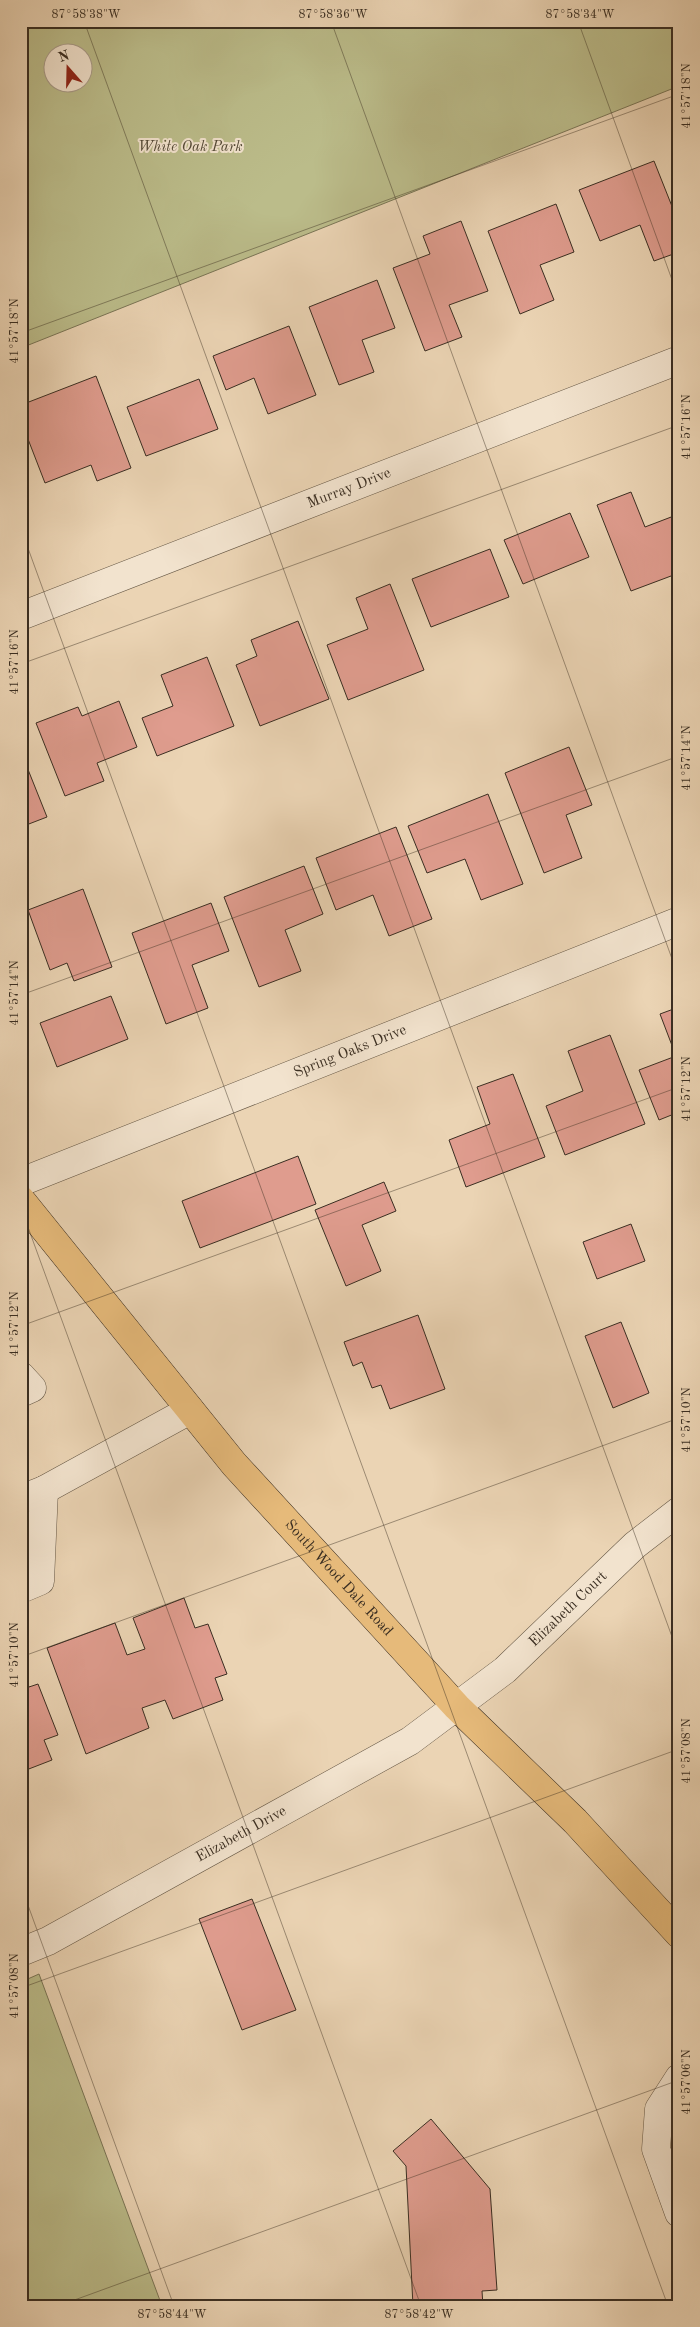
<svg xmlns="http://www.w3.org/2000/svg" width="700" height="2327" viewBox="0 0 700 2327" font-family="'Old Standard TT',serif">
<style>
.green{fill:#bbbc8a;stroke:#7a7556;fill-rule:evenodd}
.building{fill:#df9c8e;stroke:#3a2e22}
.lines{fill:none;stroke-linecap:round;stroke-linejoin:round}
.minor-casing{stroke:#665846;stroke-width:29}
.major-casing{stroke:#3a2e22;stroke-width:29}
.minor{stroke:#f2e3ce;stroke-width:28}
.major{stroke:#e6ba7a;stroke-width:28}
.ticks{fill:none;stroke:#3a2e22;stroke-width:1;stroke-opacity:0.45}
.labels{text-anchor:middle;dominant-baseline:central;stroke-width:4;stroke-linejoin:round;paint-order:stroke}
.park-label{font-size:15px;font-style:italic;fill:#544a37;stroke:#f2e3ce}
.street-label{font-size:15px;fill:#3a2e22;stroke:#f2e3ce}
.neatline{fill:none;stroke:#3a2e22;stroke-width:2}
.ticks-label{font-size:12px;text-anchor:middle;fill:#3a2e22}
</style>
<rect width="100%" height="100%" fill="#ebd4b4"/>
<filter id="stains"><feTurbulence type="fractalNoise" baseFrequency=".004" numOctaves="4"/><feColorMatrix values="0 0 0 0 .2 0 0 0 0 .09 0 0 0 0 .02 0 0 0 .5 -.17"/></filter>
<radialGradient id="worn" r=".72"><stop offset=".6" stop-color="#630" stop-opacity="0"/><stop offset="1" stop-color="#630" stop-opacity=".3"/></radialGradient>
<!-- green -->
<path class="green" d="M21,21H679V86L21,348ZM52,52H82V82H52Z
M39,1974L162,2306H21V1982Z"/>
<!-- building -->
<path class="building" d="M654,161L679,224V252L654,261L640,225L600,241L579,190Z
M556,204L574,252L540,265L554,300L520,314L488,231Z
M461,221L488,291L449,305L462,337L425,351L393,268L430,254L423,236Z
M377,280L395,328L362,340L374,372L339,385L309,307Z
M289,326L316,395L268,414L254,378L226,390L213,356Z
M96,376L131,468L97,481L91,465L45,483L21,421V405Z
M199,379L218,429L146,456L127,407Z
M631,492L645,527L679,514V573L631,591L597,505Z
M570,513L589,557L523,584L504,540Z
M490,549L509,597L431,627L412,579Z
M390,584L424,670L348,700L327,645L368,629L356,598Z
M298,621L329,699L260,726L236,665L257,656L251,640Z
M207,657L234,726L157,756L142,718L173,706L161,675Z
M119,701L137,747L97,763L104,781L65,796L36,723L78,707L82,716Z
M569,747L592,805L566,815L582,858L544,873L505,773Z
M21,752L47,817L21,827Z
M488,794L523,884L481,900L465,859L427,873L408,826Z
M396,827L432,919L389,936L373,895L336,910L316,858Z
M304,866L323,914L285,930L301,971L259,987L224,897Z
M83,889L112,967L74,981L67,963L50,970L28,910Z
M211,903L229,951L192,965L208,1008L166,1024L132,933Z
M111,996L128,1039L57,1067L40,1023Z
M679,1007V1112L659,1120L639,1070L676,1056L660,1014Z
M610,1035L645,1124L565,1155L546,1106L583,1091L568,1051Z
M513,1074L545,1157L466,1187L449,1140L490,1124L477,1087Z
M298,1156L316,1204L200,1248L182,1201Z
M384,1182L396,1211L362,1225L381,1271L346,1286L315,1210Z
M631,1224L645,1261L597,1279L583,1242Z
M418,1315L445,1389L390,1409L381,1385L372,1388L362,1362L353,1366L344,1342Z
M621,1322L649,1393L613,1408L585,1336Z
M184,1598L195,1628L208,1624L227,1674L215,1678L223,1700L173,1719L165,1700L142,1708L149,1728L86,1754L47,1648L115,1623L127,1655L145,1649L133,1618Z
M21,1669L29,1687L38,1684L58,1735L44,1740L52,1760L21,1772Z
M252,1899L296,2010L242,2030L199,1919Z
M431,2119L490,2189L497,2290L482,2291L483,2306H413L406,2166L393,2151Z"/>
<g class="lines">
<!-- minor casing -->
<g class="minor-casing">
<g id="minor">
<path id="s1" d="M21,616L679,360"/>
<path id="s2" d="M21,1182L679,921"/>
<path d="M21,1376L32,1388L21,1393"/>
<path d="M21,1499L44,1490L190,1410"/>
<path d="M21,1589L40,1581L44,1490"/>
<path id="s3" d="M21,1952L48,1941L410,1741L505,1670L635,1545L679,1511"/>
<path d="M679,2078L659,2109L656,2149L679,2213"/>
</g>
</g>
<!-- major casing -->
<g class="major-casing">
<g id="major">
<path id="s4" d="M21,1200L234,1464L457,1707L575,1821L679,1934"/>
</g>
</g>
<!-- minor -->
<use href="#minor" class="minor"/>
<!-- major -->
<use href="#major" class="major"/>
</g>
<!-- ticks -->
<path class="ticks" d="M84,21L679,1656M331,21L679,978M578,21L679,299M21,333L679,94M21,529L668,2306M21,664L679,425M21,995L679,756M21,1208L421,2306M21,1326L679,1087M21,1657L679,1418M21,1886L174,2306M21,1988L679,1749M58,2306L679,2080"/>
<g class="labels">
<!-- park labels -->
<g class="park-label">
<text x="190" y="147">White Oak Park</text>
</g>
<!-- street labels -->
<g class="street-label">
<text stroke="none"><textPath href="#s1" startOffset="352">Murray Drive</textPath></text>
<text stroke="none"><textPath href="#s2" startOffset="354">Spring Oaks Drive</textPath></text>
<text stroke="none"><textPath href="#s4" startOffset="494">South Wood Dale Road</textPath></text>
<text stroke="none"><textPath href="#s3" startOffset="649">Elizabeth Court</textPath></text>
<text stroke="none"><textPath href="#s3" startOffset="250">Elizabeth Drive</textPath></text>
</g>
</g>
<!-- margin -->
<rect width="700" height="2327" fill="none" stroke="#ebd4b4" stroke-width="55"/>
<!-- north arrow -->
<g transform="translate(68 68) rotate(340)"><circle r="24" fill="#f2e3ce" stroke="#a89b89"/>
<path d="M0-4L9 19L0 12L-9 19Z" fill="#8f2418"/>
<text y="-8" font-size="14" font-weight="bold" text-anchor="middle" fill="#3a2e22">N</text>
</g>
<rect x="28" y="28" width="644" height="2272" class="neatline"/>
<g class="ticks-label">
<text x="86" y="18">87°58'38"W</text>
<text x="333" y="18">87°58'36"W</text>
<text x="580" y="18">87°58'34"W</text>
<text transform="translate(686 96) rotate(-90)" y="4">41°57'18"N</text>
<text transform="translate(14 331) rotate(-90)" y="4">41°57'18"N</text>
<text transform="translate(686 427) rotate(-90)" y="4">41°57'16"N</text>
<text transform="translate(14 662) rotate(-90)" y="4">41°57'16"N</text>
<text transform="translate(686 758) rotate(-90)" y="4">41°57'14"N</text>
<text transform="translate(14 993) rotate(-90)" y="4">41°57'14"N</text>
<text transform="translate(686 1089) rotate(-90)" y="4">41°57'12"N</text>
<text transform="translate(14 1324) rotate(-90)" y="4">41°57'12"N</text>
<text transform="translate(686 1420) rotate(-90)" y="4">41°57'10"N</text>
<text transform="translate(14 1655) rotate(-90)" y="4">41°57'10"N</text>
<text transform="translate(686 1751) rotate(-90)" y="4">41°57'08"N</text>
<text transform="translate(14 1986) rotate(-90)" y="4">41°57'08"N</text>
<text transform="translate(686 2082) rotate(-90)" y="4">41°57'06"N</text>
<text x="172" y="2318">87°58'44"W</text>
<text x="419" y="2318">87°58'42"W</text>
</g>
<rect width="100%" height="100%" filter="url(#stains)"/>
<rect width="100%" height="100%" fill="url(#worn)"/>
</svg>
